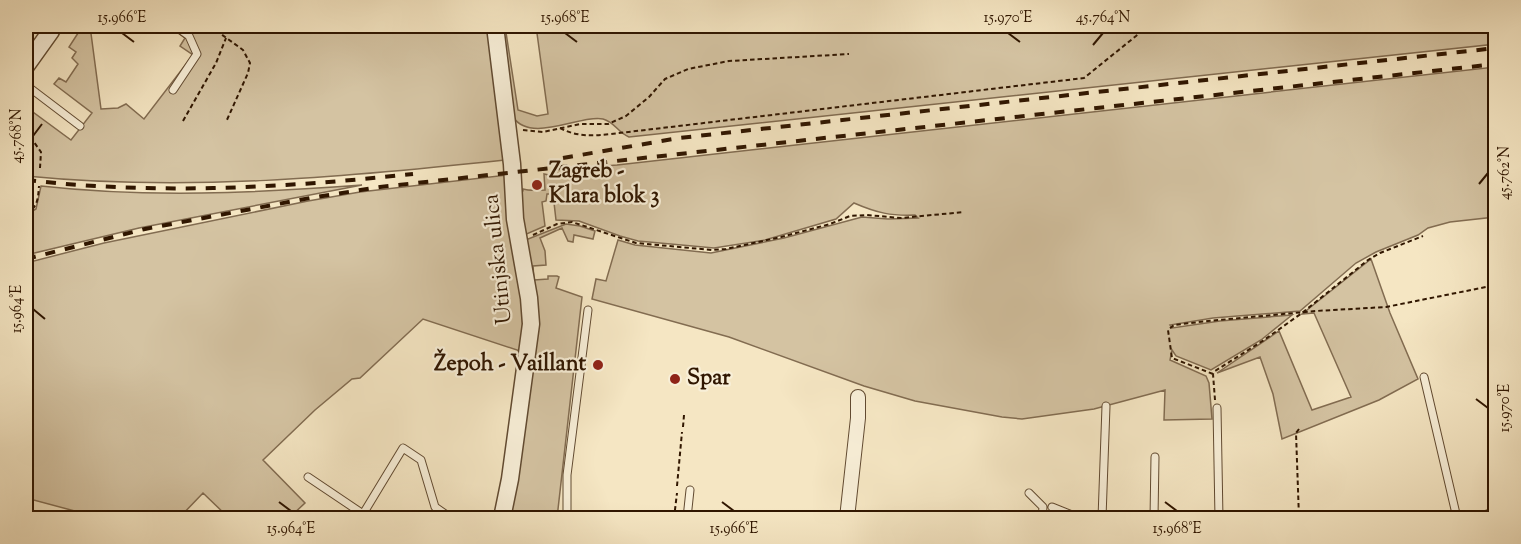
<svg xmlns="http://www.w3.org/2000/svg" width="1521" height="544" viewBox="0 0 1521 544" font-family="'Sorts Mill Goudy',serif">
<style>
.green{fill:#d4c3a2;stroke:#826c51;stroke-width:1.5}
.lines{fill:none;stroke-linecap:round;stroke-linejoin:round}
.service-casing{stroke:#614a31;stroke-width:9}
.minor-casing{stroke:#614a31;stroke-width:16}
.tertiary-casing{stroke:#614a31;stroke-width:19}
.path{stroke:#301600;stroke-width:2;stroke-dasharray:4.5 3;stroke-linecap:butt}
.service{stroke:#f8efd8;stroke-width:7}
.minor{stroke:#f8efd8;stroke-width:14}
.tertiary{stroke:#f8efd8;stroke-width:16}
.rail{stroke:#301600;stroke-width:4;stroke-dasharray:10 10;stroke-linecap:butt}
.ticks{fill:none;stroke:#301600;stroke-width:2}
.poi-dot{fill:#8f2418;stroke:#f8efd8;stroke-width:2}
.labels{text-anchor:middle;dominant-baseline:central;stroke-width:4.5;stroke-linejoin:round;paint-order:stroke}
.poi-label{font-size:22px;font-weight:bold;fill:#301600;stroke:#f8efd8;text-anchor:start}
.street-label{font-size:22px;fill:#301600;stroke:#f8efd8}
.neatline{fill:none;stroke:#301600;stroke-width:2}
.ticks-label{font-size:15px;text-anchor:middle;fill:#301600}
</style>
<rect width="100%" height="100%" fill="#f5e6c3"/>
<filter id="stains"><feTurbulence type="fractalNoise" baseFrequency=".00333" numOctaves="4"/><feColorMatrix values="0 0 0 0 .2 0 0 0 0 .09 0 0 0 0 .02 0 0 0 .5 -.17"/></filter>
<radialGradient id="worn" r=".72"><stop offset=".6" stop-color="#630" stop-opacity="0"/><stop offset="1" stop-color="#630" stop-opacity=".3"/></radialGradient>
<!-- green -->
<path class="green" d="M79,26H90L101,109L118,108L126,104L144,119L193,55L180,46L185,38L169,26H489L505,160C346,177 186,192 26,176V107L71,140L92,113L54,84L59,78L66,82L78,64L72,58L76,52L69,47L80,30Z
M502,26H505L518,110L537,116L548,114L536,26H1392L1407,33L1411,26H1495L1496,44L629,137C618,133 615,122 603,119C581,114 531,144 513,117Z
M1495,67V217L1450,222L1428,228L1418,235L1376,252L1356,263L1300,311L1213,318L1170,325L1172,328L1220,321L1292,315L1261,340L1211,370L1176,356L1172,350L1170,360L1206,376L1209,383L1212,419L1164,420L1165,390L1094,409L1022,419L1002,417L915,401L864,386L729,337L592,299L596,279L606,281L618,240L635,245L711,253L784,238L862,217L888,219L918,218L915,215C891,216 877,213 854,203L836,219L765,240L714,248L638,241L620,236L579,221L556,220L553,194H547L546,201L542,202L545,226L522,236L518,192L523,191V189C530,191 537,190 545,190L544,174L554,176V170L617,165Z
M507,175L522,289L523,352L423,319L360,378L352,379L315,410L263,460L305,503L289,518H229L203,493L179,518H101L26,498V263L104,243L308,201L360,192Z
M362,185L139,228L26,255V215L36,209L41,186C148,198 255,193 362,185Z
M566,224L580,226L595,231L593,239L574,235L573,242L568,241L562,228L540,238L545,251L546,265L533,266L534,280L548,279V276H557L559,277L556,288L582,297L557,518H514L510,512L528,384L523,241Z
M1371,259L1390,313L1418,379L1379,400L1282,439L1273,394L1260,357L1217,373L1279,331L1312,410L1351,397L1314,313L1302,314Z"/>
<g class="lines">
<!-- service casing -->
<g class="service-casing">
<path id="service" d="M26,85L80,126
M173,90L197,54L189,36L175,26
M1424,377L1457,518
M1217,408L1219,518
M308,477L363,514L403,448L421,460L435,507L451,518
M1029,493L1043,507L1042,518
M1052,507L1072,515L1073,518
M567,518V475L588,310
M687,518L690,490
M1102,518L1106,406
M1154,518L1155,457"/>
</g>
<!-- minor casing -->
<g class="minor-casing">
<path id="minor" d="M847,518L858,418V397"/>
</g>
<!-- tertiary casing -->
<g class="tertiary-casing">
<path id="tertiary" d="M495,26L512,164L515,219L529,298L531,324L510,479L502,518
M26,66L51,31L52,26
M1490,518L1496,517"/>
</g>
<!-- path -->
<path class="path" d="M210,26L243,50L250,63L248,73L226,122
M183,121L216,63L226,38
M560,128C577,137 592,136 611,134L1084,78L1136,36L1146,26
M523,130L543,132L580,124H608L626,116L649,97L665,79L688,69L729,61L849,54
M26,131L41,152L40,168
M26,213C38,208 38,198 39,186
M533,235L557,224L572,222L636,243L712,250L726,249L781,237L830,224L850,216L867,215L901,218L964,212
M1213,374L1172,358L1168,330L1174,325L1208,321L1316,311L1386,307L1496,285
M1215,400L1213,374L1215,371L1264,340L1302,313L1368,260L1380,253L1423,236
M683,427L684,415
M1299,429L1296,433L1299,518
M677,486L682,432
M674,518L677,493"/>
<!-- service -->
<use href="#service" class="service"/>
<!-- minor -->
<use href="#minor" class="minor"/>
<!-- tertiary -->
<use href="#tertiary" class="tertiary"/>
<!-- rail -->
<path class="rail" d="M563,158L679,138L1496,48
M26,180C158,195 281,188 413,174
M26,259L145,229L310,198L380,187L1496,64"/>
</g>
<!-- ticks -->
<path class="ticks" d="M122,33L134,42M565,33L577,42M1008,33L1020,42M1093,45L1103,33M33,136L42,124M1479,184L1488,173M33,309L45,319M1476,399L1488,408M279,502L291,511M722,502L734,511M1165,502L1177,511"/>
<!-- markers -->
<g class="poi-dot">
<circle cx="537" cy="185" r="6"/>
<circle cx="598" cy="365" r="6"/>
<circle cx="675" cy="379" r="6"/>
</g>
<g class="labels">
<!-- poi labels -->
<g class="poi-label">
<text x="549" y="172">Zagreb -<tspan x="549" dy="25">Klara blok 3</tspan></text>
<text x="586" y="365" text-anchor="end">Žepoh - Vaillant</text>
<text x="687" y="379">Spar</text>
</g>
<!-- street labels -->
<g class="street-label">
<text transform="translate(499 259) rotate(-96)">Utinjska ulica</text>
</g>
</g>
<!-- margin -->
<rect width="1521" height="544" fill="none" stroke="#f5e6c3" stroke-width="66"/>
<rect x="33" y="33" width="1455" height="478" class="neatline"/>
<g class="ticks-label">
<text x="122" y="22">15.966°E</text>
<text x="565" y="22">15.968°E</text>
<text x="1008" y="22">15.970°E</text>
<text x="1103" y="22">45.764°N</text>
<text transform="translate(16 136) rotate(-90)" y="5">45.768°N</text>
<text transform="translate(1504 173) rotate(-90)" y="5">45.762°N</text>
<text transform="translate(16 309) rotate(-90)" y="5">15.964°E</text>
<text transform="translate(1504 408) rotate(-90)" y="5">15.970°E</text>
<text x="291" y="533">15.964°E</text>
<text x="734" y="533">15.966°E</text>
<text x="1177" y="533">15.968°E</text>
</g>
<rect width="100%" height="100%" filter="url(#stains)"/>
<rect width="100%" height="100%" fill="url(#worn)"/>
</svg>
